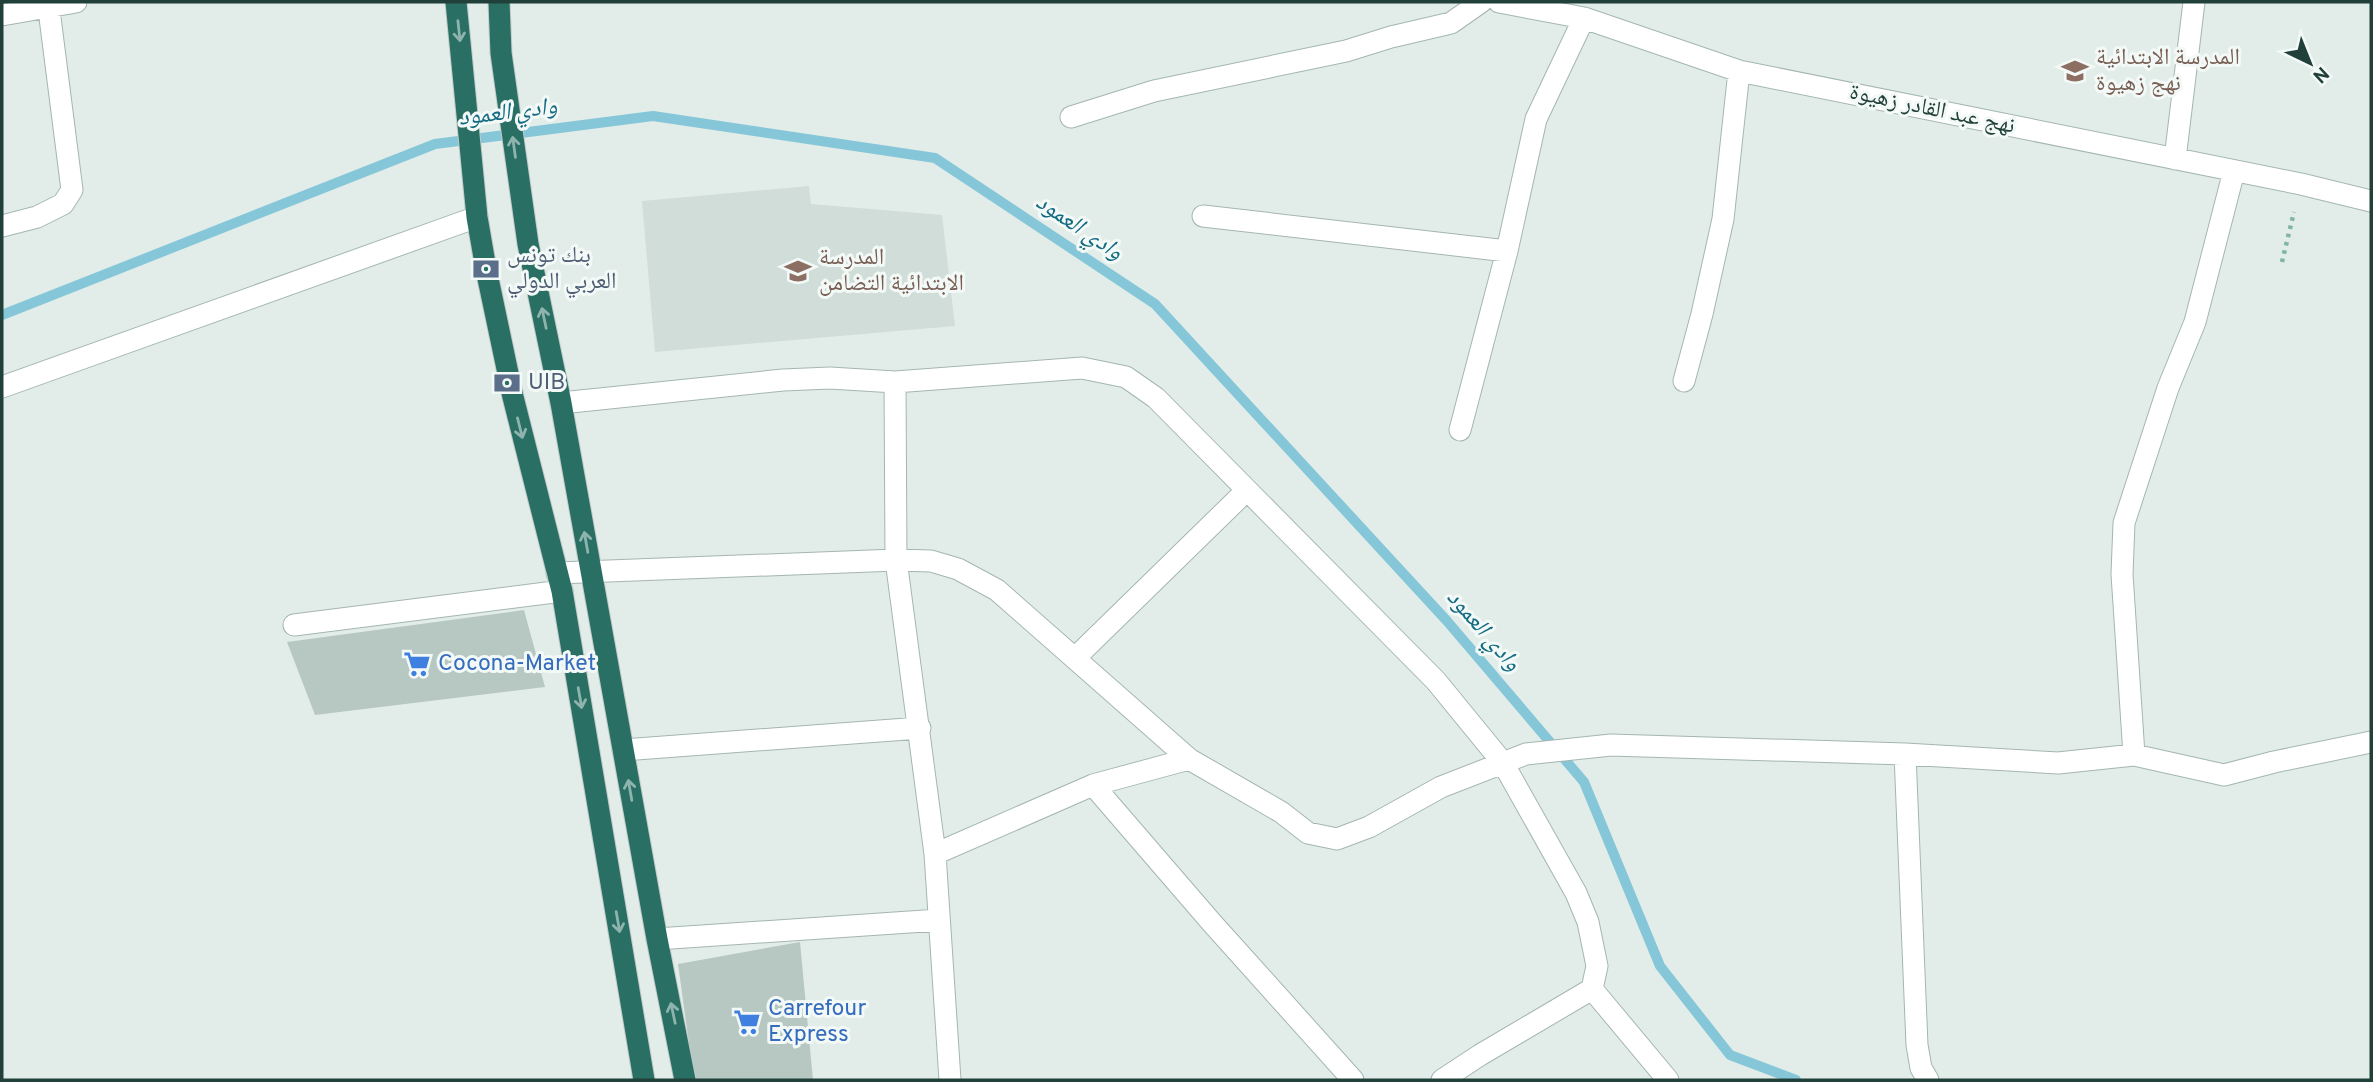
<svg xmlns="http://www.w3.org/2000/svg" width="2373" height="1082" viewBox="0 0 2373 1082" font-family="Overpass,'Noto Naskh Arabic',sans-serif">
<style>
.built{fill:#d0ddd8}
.lines{fill:none;stroke-linecap:round;stroke-linejoin:round}
.stream{stroke:#85c7d8;stroke-width:10}
.building{fill:#b7c8c2}
.minor-casing{stroke:#a4b6b1;stroke-width:23}
.highway-casing{stroke:#c1cac8;stroke-width:23}
.path{stroke:#7fb4a6;stroke-width:4.5;stroke-dasharray:3.5 5;stroke-linecap:butt}
.minor{stroke:#fff;stroke-width:21}
.highway{stroke:#296f64;stroke-width:21}
.oneway{stroke:#8eb4ad}
.labels{text-anchor:middle;dominant-baseline:central;stroke-width:6;stroke-linejoin:round;paint-order:stroke}
.education-label{font-size:23px;fill:#785e54;stroke:#f3f9f6;text-anchor:start}
.street-label{font-size:23px;fill:#204039;stroke:#f3f9f6}
.service-label{font-size:23px;fill:#4e5e75;stroke:#f3f9f6;text-anchor:start}
.shop-label{font-size:23px;fill:#366cbe;stroke:#f3f9f6;text-anchor:start}
.water-label{font-size:24px;font-style:italic;fill:#146b82;stroke:#f3f9f6}
</style>
<rect width="100%" height="100%" fill="#e2ede9"/>
<!-- built -->
<path class="built" d="M809,186L811,204L942,215L955,326L655,352L642,201Z"/>
<g class="lines">
<!-- stream -->
<path class="stream" d="M2,315L435,144L653,116L935,158L1155,304L1447,621L1584,782L1660,966L1730,1055L1796,1080"/>
</g>
<!-- building -->
<path class="building" d="M524,610L545,687L315,715L287,642Z
M800,942L813,1080H694L678,964Z"/>
<g class="lines">
<!-- minor casing -->
<g class="minor-casing">
<path id="minor" d="M1499,2L1584,18L1739,71L2301,184L2371,201
M2,15L76,2
M1071,117L1154,91L1346,51L1391,37L1451,23L1481,2
M2175,159L2194,2
M1203,216L1507,251
M2,226L37,217L63,204L72,190L48,2
M1684,381L1702,314L1723,219L1739,71
M895,382L1082,368L1126,377L1156,398L1436,681L1503,763L1576,893L1588,922L1597,966L1592,989L1480,1055L1442,1080
M2,387L477,217
M561,403L783,380L830,378L895,382L896,560L935,854L950,1080
M1460,430L1507,251L1536,119L1584,18
M557,573L896,560L931,561L958,569L997,590L1189,759L1281,812L1308,833L1337,839L1369,827L1441,787L1526,754L1611,745L1905,754L2058,763L2134,755L2224,775L2274,762L2371,742
M294,625L562,591
M1075,658L1247,490
M623,750L920,728
M1905,754L1917,1045L1921,1068L1928,1080
M2134,755L2122,574L2124,523L2168,388L2195,322L2234,171
M1093,785L1212,923L1353,1080
M935,854L1093,785L1189,759
M657,939L939,920
M1592,989L1668,1080"/>
</g>
<!-- highway casing -->
<g class="highway-casing">
<path id="highway" d="M456,2L477,217L486,269L513,397L562,591L644,1080
M499,2L501,53L528,244L561,403L657,939L685,1080"/>
</g>
<!-- path -->
<path class="path" d="M2282,262L2294,212"/>
<!-- minor -->
<use href="#minor" class="minor"/>
<!-- highway -->
<use href="#highway" class="highway"/>
</g>
<!-- one-way arrows -->
<defs><path id="oneway-shaft" d="M-6 0H5M1.5-3L5.5 0L1.5 3" fill="none" stroke-width="1.6" stroke-linecap="round" stroke-linejoin="round" transform="scale(1.75)"/></defs>
<g class="oneway">
<use href="#oneway-shaft" transform="translate(459 31) rotate(84)"/>
<use href="#oneway-shaft" transform="translate(514 147) rotate(-98)"/>
<use href="#oneway-shaft" transform="translate(544 318) rotate(-102)"/>
<use href="#oneway-shaft" transform="translate(520 428) rotate(76)"/>
<use href="#oneway-shaft" transform="translate(586 542) rotate(-100)"/>
<use href="#oneway-shaft" transform="translate(580 698) rotate(80)"/>
<use href="#oneway-shaft" transform="translate(630 790) rotate(-100)"/>
<use href="#oneway-shaft" transform="translate(618 922) rotate(80)"/>
<use href="#oneway-shaft" transform="translate(673 1013) rotate(-102)"/>
</g>
<!-- icons -->
<defs>
<g id="school-bare" transform="scale(2.1)"><path d="M0-5L7-2L0 1L-7-2ZM-4 1L0 2.5L4 1V4Q0 6-4 4Z" fill="#8d6e63" stroke="#f3f9f6" stroke-width="2.5" paint-order="stroke"/></g>
<g id="bank-bare" transform="scale(2.1)"><path d="M-6-4H6V4H-6ZM0-2.3a2.3 2.3 0 1 0 0 4.6a2.3 2.3 0 1 0 0-4.6Z" fill="#5c6f8a" stroke="#f3f9f6" stroke-width="2.5" paint-order="stroke"/></g>
<g id="supermarket-bare" transform="scale(2.1)"><path d="M-6-5.5h2.5l.6 2H6L4.5 2H-2.5L-4.4-4H-6ZM-1.5 3.2a1.3 1.3 0 1 0 .1 0ZM3 3.2a1.3 1.3 0 1 0 .1 0Z" fill="#3f7fe0" stroke="#f3f9f6" stroke-width="2.5" paint-order="stroke"/></g>
</defs>
<g fill-rule="evenodd">
<use href="#school-bare" x="2075" y="71"/>
<use href="#bank-bare" x="486" y="269"/>
<use href="#school-bare" x="798" y="271"/>
<use href="#bank-bare" x="507" y="383"/>
<use href="#supermarket-bare" x="417" y="664"/>
<use href="#supermarket-bare" x="747" y="1022"/>
</g>
<g class="labels">
<!-- education labels -->
<g class="education-label">
<text x="2096" y="58">المدرسة الابتدائية<tspan x="2096" dy="26">نهج زهيوة</tspan></text>
<text x="819" y="258">المدرسة<tspan x="819" dy="26">الابتدائية التضامن</tspan></text>
</g>
<!-- street labels -->
<g class="street-label">
<text transform="translate(1932 110) rotate(12)">نهج عبد القادر زهيوة</text>
</g>
<!-- service labels -->
<g class="service-label">
<text x="507" y="256">بنك تونس<tspan x="507" dy="26">العربي الدولي</tspan></text>
<text x="528" y="383">UIB</text>
</g>
<!-- shop labels -->
<g class="shop-label">
<text x="438" y="664">Cocona-Market</text>
<text x="768" y="1009">Carrefour<tspan x="768" dy="26">Express</tspan></text>
</g>
<!-- water labels -->
<g class="water-label">
<text transform="translate(508 113) rotate(-7)">وادي العمود</text>
<text transform="translate(1079 228) rotate(34)">وادي العمود</text>
<text transform="translate(1483 631) rotate(49)">وادي العمود</text>
</g>
</g>
<!-- border -->
<rect width="2373" height="1082" fill="none" stroke="#204039" stroke-width="7"/>
<!-- north arrow -->
<g transform="translate(2310 63) rotate(137)" stroke="#f3f9f6" stroke-width="5" paint-order="stroke">
<path d="M0-5L12 26L0 18L-12 26Z" fill="#204039"/>
<text y="-10" font-size="19" font-weight="bold" text-anchor="middle" fill="#204039">N</text>
</g>
</svg>
